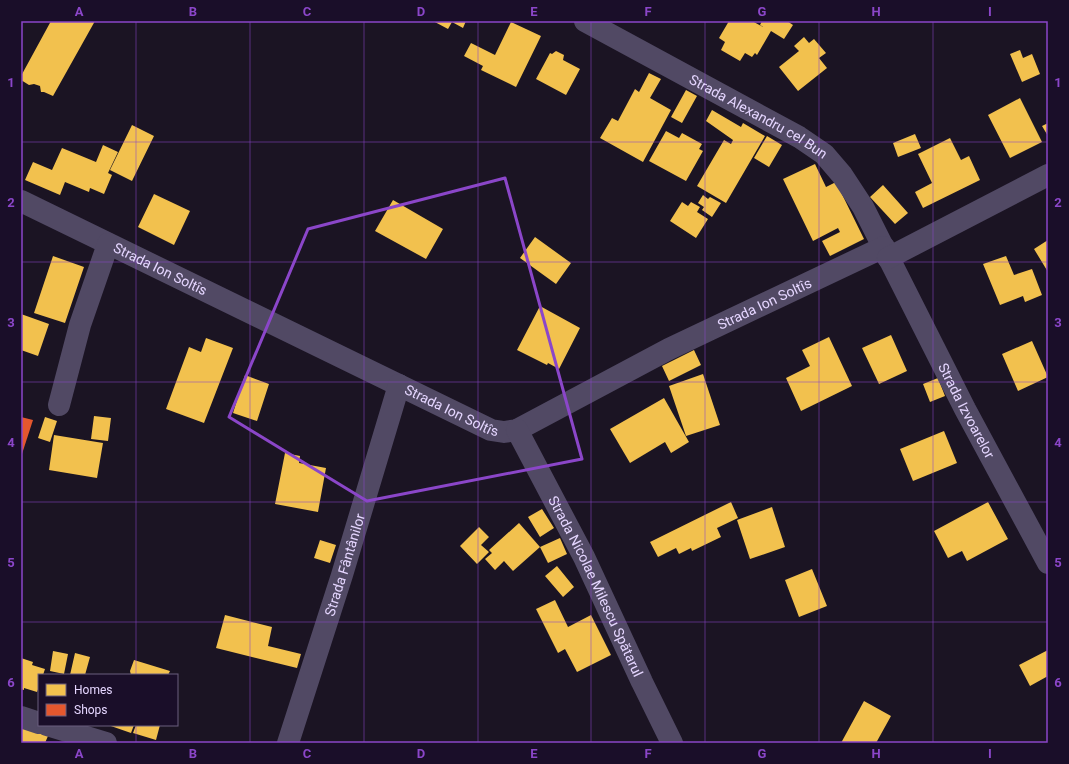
<svg xmlns="http://www.w3.org/2000/svg" width="1069" height="764" viewBox="0 0 1069 764" font-family="Roboto,sans-serif">
<style>
.homes{fill:#f2c14e}
.shops{fill:#e4572e}
.lines{fill:none;stroke-linecap:round;stroke-linejoin:round}
.minor{stroke:#514964;stroke-width:22}
.marked{fill:none;stroke:#8b46c9;stroke-width:3;stroke-linejoin:round}
.grid{fill:none;stroke:#8b46c9;stroke-width:1;stroke-opacity:0.55}
.labels{text-anchor:middle;dominant-baseline:central;stroke-width:4;stroke-linejoin:round;paint-order:stroke}
.street-label{font-size:14px;fill:#e5d6ff;stroke:#1a0e29}
.neatline{fill:none;stroke:#8b46c9;stroke-width:1.5}
.grid-label{font-size:13px;text-anchor:middle;font-weight:bold;fill:#8b46c9}
</style>
<rect width="100%" height="100%" fill="#1b1423"/>
<!-- homes -->
<path class="homes" d="M51,21H95L53,96L44,92H41L40,86L34,84L29,85L21,80V76Z
M433,21H466L463,28L452,22L448,29Z
M729,21H752L767,29L760,25L762,21H787L793,25L784,39L771,31L757,55L755,53L752,57L745,53L740,61L721,50L725,42L719,38Z
M511,22L541,36L516,87L481,70L483,66L464,56L471,43L495,55Z
M804,37L809,43L814,39L826,53L819,58L827,68L798,91L779,67L799,51L794,46Z
M1020,50L1023,58L1032,54L1040,74L1022,82L1010,54Z
M556,51L564,55L563,60L580,69L566,95L536,79L550,53L552,54Z
M649,73L661,79L650,98L671,110L643,162L600,138L612,118L618,121L635,89L639,92Z
M686,90L697,96L682,123L671,117Z
M1020,98L1042,142L1010,158L988,115Z
M712,110L741,127L743,123L765,136L726,203L697,186L724,140L731,144L733,140L706,121Z
M1048,123V136L1042,126Z
M132,125L154,136L132,181L110,170Z
M666,131L679,138L682,133L702,144L699,149L703,151L686,181L649,161Z
M915,134L921,148L898,157L893,143Z
M767,136L782,145L769,167L754,158Z
M950,138L961,160L969,156L980,180L923,208L915,192L932,183L918,154Z
M103,145L118,152L108,173L112,175L104,194L90,188L89,192L65,182L60,195L25,180L33,162L52,170L62,148L96,162Z
M815,164L826,187L836,182L864,239L830,256L822,241L840,232L838,228L813,241L783,179Z
M883,185L908,213L895,224L870,197Z
M154,194L190,211L174,245L138,227Z
M703,195L708,199L710,197L721,203L712,217L702,210L704,207L698,203Z
M393,200L443,229L426,259L375,231Z
M682,202L688,206L691,202L700,207L697,212L708,219L696,238L670,221Z
M535,237L571,263L556,284L520,258Z
M1048,240V272L1034,249Z
M53,256L84,267L65,323L34,313Z
M1006,256L1014,275L1032,269L1042,295L1025,302L1023,296L1000,305L983,264Z
M540,306L580,328L559,369L548,363L547,365L517,350Z
M21,314L49,324L38,356L21,350Z
M891,335L907,371L879,384L862,348Z
M829,337L852,386L801,411L786,378L810,366L802,350Z
M206,338L233,348L204,423L166,409L189,347L201,352Z
M1032,341L1048,377L1018,391L1002,354Z
M694,350L701,365L669,381L662,366Z
M703,374L720,425L686,436L669,386Z
M245,375L269,384L257,421L233,413Z
M938,378L945,396L930,402L923,384Z
M664,398L689,442L671,453L665,442L630,463L610,429Z
M94,416L111,418L108,441L91,439Z
M45,417L57,421L50,442L38,438Z
M944,431L957,463L913,481L900,449Z
M54,435L103,443L97,478L49,470Z
M285,453L300,456L299,463L326,468L318,512L275,504Z
M731,502L738,518L717,528L721,537L692,551L691,548L679,554L676,548L658,557L650,542Z
M988,502L1008,539L967,561L962,551L948,558L934,531Z
M772,507L785,547L750,559L737,520Z
M542,509L554,528L540,537L528,517Z
M519,523L540,547L513,571L504,561L495,570L485,559L492,553L489,550Z
M479,527L489,537L481,545L489,552L477,564L460,546Z
M560,538L567,554L548,563L540,547Z
M320,540L336,545L330,563L314,558Z
M557,566L574,587L563,597L545,576Z
M812,569L827,606L799,617L785,580Z
M555,600L568,627L591,615L611,655L577,672L565,649L558,653L536,609Z
M225,615L272,627L268,646L301,654L297,668L216,648Z
M1048,650V676L1030,686L1019,665Z
M53,651L68,654L64,674L50,671Z
M75,653L90,657L85,675H70Z
M21,658L33,662L32,665L45,669L43,675H39V687L37,692L24,688V690L21,689Z
M134,660L170,671L168,675H131L130,671Z
M864,701L891,716L876,743H841Z
M108,725H134L131,733Z
M136,725H160L156,740L133,733Z
M21,727L48,736L45,743H21Z"/>
<!-- shops -->
<path class="shops" d="M21,417L33,420L21,457Z"/>
<g class="lines">
<!-- minor -->
<g class="minor">
<path id="s1" d="M585,21L799,137L824,154L842,175L863,207L965,409L1048,563"/>
<path id="s2" d="M21,201L491,430L504,432L517,430L669,349L884,247"/>
<path d="M888,258L1048,175"/>
<path d="M59,405L80,325L108,244"/>
<path id="s3" d="M517,430L584,557L642,682L672,743"/>
<path d="M21,717L39,723"/>
<path d="M47,725L106,743"/>
<path id="s4" d="M288,743L342,575L399,385"/>
</g>
</g>
<!-- marked area -->
<path class="marked" d="M505,178L582,459L367,501L229,417L308,229Z"/>
<!-- grid -->
<path class="grid" d="M136,21V675M250,21V743M364,21V743M478,21V743M591,21V743M705,21V743M819,21V743M933,21V743M21,142H1048M21,262H1048M21,382H1048M21,502H1048M21,622H1048M136,725V743"/>
<g class="labels">
<!-- street labels -->
<g class="street-label">
<text stroke="none"><textPath href="#s1" startOffset="198">Strada Alexandru cel Bun</textPath></text>
<text stroke="none"><textPath href="#s2" startOffset="155">Strada Ion Soltîs</textPath></text>
<text stroke="none"><textPath href="#s2" startOffset="827">Strada Ion Soltîs</textPath></text>
<text stroke="none"><textPath href="#s2" startOffset="479">Strada Ion Soltîs</textPath></text>
<text stroke="none"><textPath href="#s1" startOffset="568">Strada Izvoarelor</textPath></text>
<text stroke="none"><textPath href="#s4" startOffset="187">Strada Fântânilor</textPath></text>
<text stroke="none"><textPath href="#s3" startOffset="175">Strada Nicolae Milescu Spătarul</textPath></text>
</g>
</g>
<!-- border -->
<rect width="1069" height="764" fill="none" stroke="#1a0e29" stroke-width="44"/>
<!-- legend -->
<rect x="38" y="674" width="140" height="52" fill="#1a0e29" stroke="#6b5e7f"/>
<rect x="46" y="684" width="20" height="12" fill="#f2c14e" stroke="#6b5e7f"/>
<text x="74" y="694" font-size="12" fill="#e5d6ff">Homes</text>
<rect x="46" y="704" width="20" height="12" fill="#e4572e" stroke="#6b5e7f"/>
<text x="74" y="714" font-size="12" fill="#e5d6ff">Shops</text>
<rect x="22" y="22" width="1025" height="720" class="neatline"/>
<g class="grid-label">
<text x="79" y="16">A</text>
<text x="193" y="16">B</text>
<text x="307" y="16">C</text>
<text x="421" y="16">D</text>
<text x="534" y="16">E</text>
<text x="648" y="16">F</text>
<text x="762" y="16">G</text>
<text x="876" y="16">H</text>
<text x="990" y="16">I</text>
<text x="11" y="87">1</text>
<text x="1058" y="87">1</text>
<text x="11" y="207">2</text>
<text x="1058" y="207">2</text>
<text x="11" y="327">3</text>
<text x="1058" y="327">3</text>
<text x="11" y="447">4</text>
<text x="1058" y="447">4</text>
<text x="11" y="567">5</text>
<text x="1058" y="567">5</text>
<text x="11" y="687">6</text>
<text x="1058" y="687">6</text>
<text x="79" y="758">A</text>
<text x="193" y="758">B</text>
<text x="307" y="758">C</text>
<text x="421" y="758">D</text>
<text x="534" y="758">E</text>
<text x="648" y="758">F</text>
<text x="762" y="758">G</text>
<text x="876" y="758">H</text>
<text x="990" y="758">I</text>
</g>
</svg>
